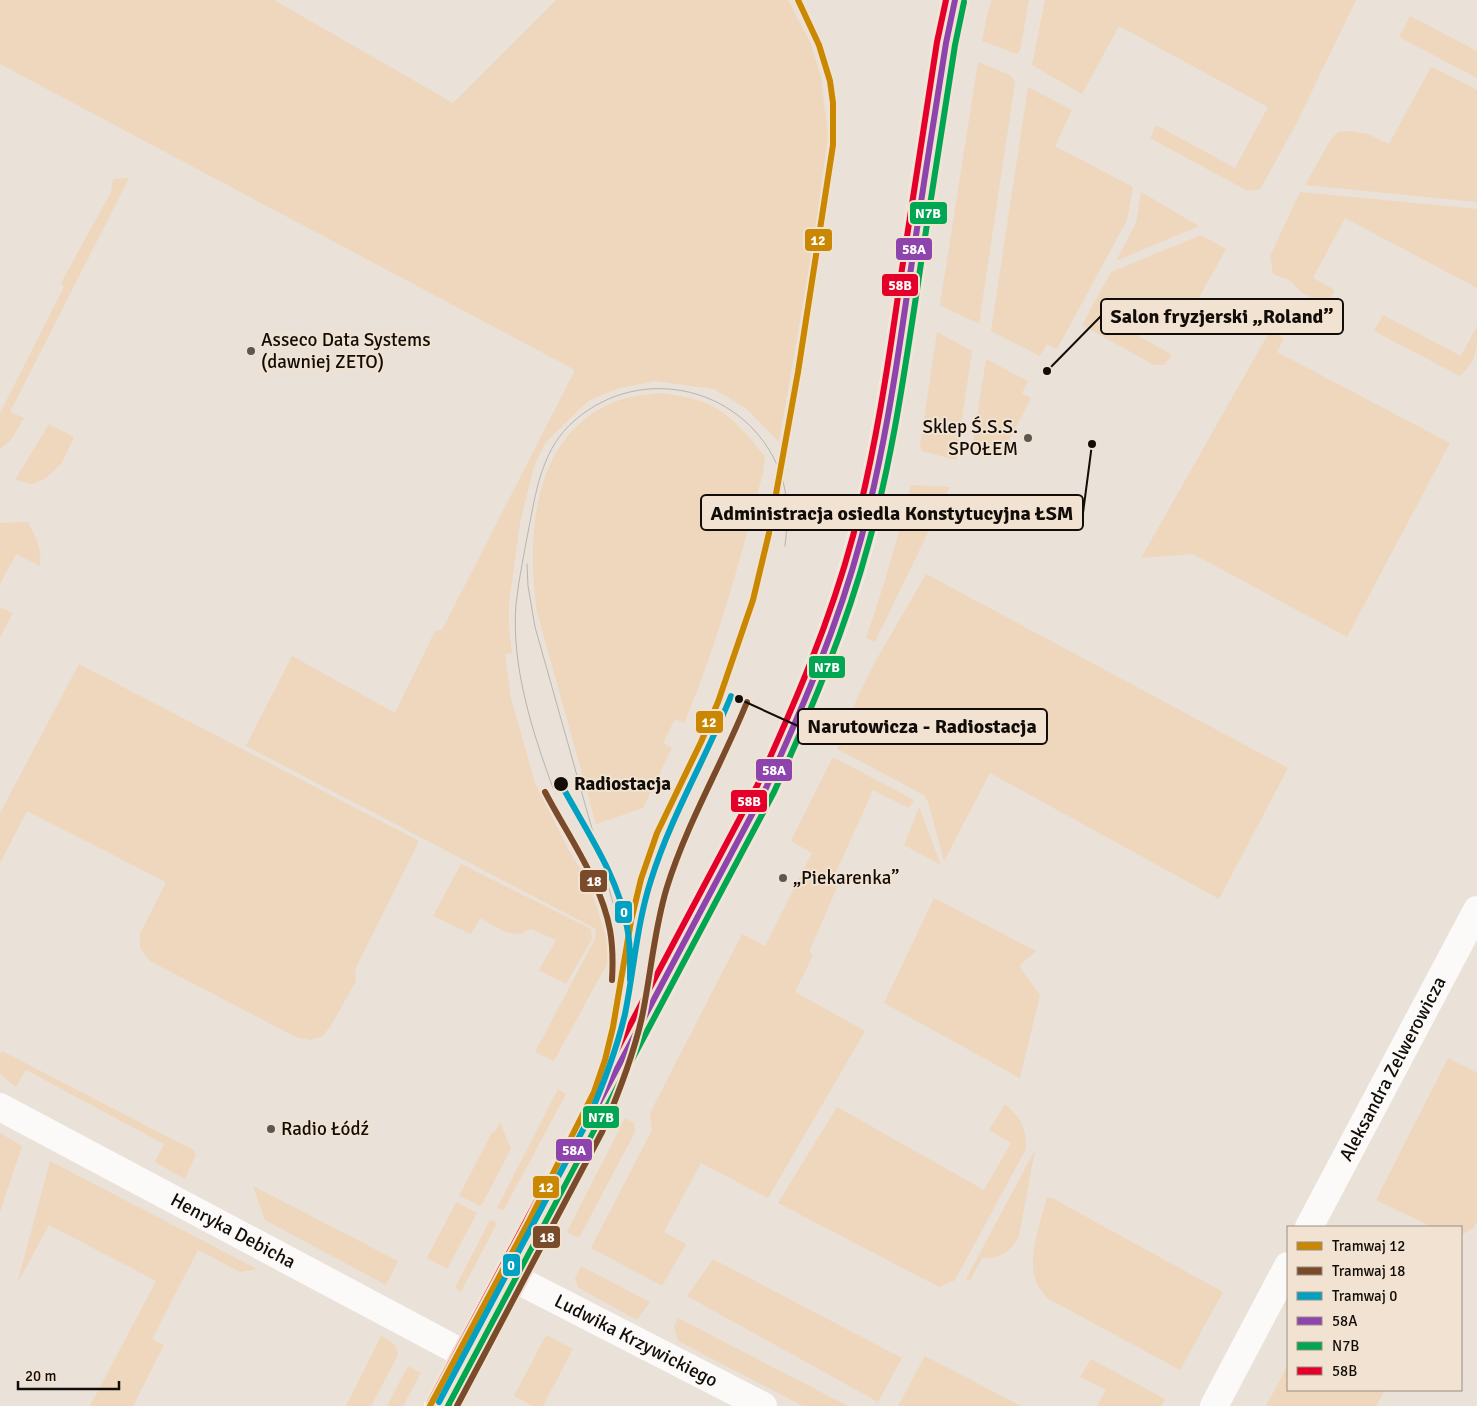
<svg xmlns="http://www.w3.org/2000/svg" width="1477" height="1406" viewBox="0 0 1477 1406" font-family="Signika,sans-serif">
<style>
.green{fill:#eed7bd}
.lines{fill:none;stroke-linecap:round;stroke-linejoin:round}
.minor{stroke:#fcfaf9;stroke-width:28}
.tertiary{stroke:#fcfaf9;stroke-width:28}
.tram{stroke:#b6b5b3;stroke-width:1}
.bus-1-casing{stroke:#f1e2d1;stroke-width:10}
.bus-2-casing{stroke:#f1e2d1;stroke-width:10}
.bus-3-casing{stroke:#f1e2d1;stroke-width:10}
.bus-1{stroke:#8e44ad;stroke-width:6}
.bus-2{stroke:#00a651;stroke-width:6}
.bus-3{stroke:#e4002b;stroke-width:6}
.tram-1-casing{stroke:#f1e2d1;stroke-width:10}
.tram-2-casing{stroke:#f1e2d1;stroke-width:10}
.tram-3-casing{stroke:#f1e2d1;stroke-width:10}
.tram-1{stroke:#c98702;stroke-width:6}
.tram-2{stroke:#7a4b2a;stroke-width:6}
.tram-3{stroke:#01a1c4;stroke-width:6}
.poi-dot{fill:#5e5751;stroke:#f1e2d1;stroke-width:2}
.stop-dot{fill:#120d08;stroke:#f1e2d1;stroke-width:2}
.labels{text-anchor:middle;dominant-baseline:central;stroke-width:4;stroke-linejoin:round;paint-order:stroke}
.poi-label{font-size:19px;fill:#120d08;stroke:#f1e2d1;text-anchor:start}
.stop-label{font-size:19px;font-weight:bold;fill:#120d08;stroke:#f1e2d1;text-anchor:start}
.street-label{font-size:19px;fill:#120d08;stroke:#f1e2d1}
.leader{fill:none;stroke:#120d08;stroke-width:2}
.callout-dot{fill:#120d08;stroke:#f1e2d1;stroke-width:2}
.callout{fill:#f1e2d1;stroke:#120d08;stroke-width:2}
.callout-label{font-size:20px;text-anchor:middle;font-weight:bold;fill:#120d08}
.line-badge{stroke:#f1e2d1;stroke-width:2}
.badge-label{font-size:14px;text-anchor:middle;font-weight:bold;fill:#fff}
</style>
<rect width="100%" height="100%" fill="#eae1d8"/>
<!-- green -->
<path class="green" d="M0,0H274L453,103L556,0H788L811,44L821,77L828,136L814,239L779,442L747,409L714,389L655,381L616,389L588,401L546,442L534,466L520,523L509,604V625L512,653L505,654L511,698L535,783L568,849L589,883L607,940L608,962L554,1061L535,1052L595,939L596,929L246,746L292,656L395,713L435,631L442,630L575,370L0,64Z
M992,0H1029L1020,51L1016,54L982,41L988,11Z
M1045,0H1356L1296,124L1262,186L1259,190H1246L1150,138L1156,125L1235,168L1268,107L1119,26L1082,94L1032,65Z
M1410,16L1477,51V78L1399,37Z
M978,62L1010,75L1015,82L979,324L940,305Z
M1431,67L1477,90V202L1305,185L1331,139L1338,132L1350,131L1368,134L1389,144Z
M1028,87L1072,110L1055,146L1133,187L1127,220L1057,349L1047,344L1040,356L991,331Z
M129,178L10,412L24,418L11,440L0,449V413L64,287L61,283L111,192L113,179Z
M1141,192L1199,226L1116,261L1136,223Z
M1300,192L1477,209V288L1345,218L1313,278L1335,290L1328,303L1326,305L1301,292L1291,281L1273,274L1270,256Z
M1201,235L1226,249L1184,324L1153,307L1137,335L1172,355L1164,365H1154L1082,325L1111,272Z
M1383,315L1461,356L1477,326C1477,351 1477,360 1460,376L1374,331Z
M1270,331L1284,338L1277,352L1450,443L1347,637L1193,554L1141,558Z
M937,332L972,351L956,460L922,451L920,446Z
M986,359L1028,381L1022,393L1031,398L1006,446L994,455H971Z
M659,393C717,399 730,414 765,456L763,473C740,559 719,641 684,723L675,719L663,743L672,748L643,808L596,824L537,612C526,536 532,436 614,402C629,396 644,395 659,393Z
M49,424L74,437L61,464L46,478L32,484L15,480Z
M911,485L950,487L875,642L866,638C884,587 898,537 911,485Z
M28,522C36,537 42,548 40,566L16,554L0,584V523Z
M926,574L1288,768L1219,899L990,773L944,861L928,802L924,795L837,749L858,696L875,662Z
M0,607L13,613L0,638Z
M79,664L419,841L355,969L356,981L330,1027L323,1036L310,1040L296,1037L150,961L140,948V934L166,882L27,811L0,863V813Z
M833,757L914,800L909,808L873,790L832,881L838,885L809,952L813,955L795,992L865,1031L768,1198L701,1163L664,1232L686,1244L662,1286L591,1248L652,1130L650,1113L742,934L765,946L812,853L791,841Z
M919,807L941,865L904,845Z
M461,864L591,929L592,939L566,984L539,970L556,940L531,929L520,934L505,932L480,918L471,934L433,916Z
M934,898L1036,951L1019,966L1040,995L1020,1078L884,1003Z
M2,1051L195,1151L194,1153L196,1154L185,1179L155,1162L164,1144L26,1070L16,1087L0,1074V1055Z
M1448,1058L1477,1073V1222L1472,1229L1461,1235V1227H1432L1376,1200Z
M558,1089L566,1094L503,1211L497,1208Z
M1005,1104C1021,1119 1026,1126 1026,1149L955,1280L939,1287L778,1203L837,1107L984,1190L1011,1143L989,1130Z
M625,1118L634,1123L635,1132L579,1238L567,1232Z
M500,1122L511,1149L481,1206L459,1196L492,1132L494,1133Z
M0,1133L22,1146L0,1212Z
M1035,1150L1019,1236C1011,1251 1001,1259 982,1258L970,1281L966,1279Z
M50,1161L257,1269L240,1272L198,1250L152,1339L164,1345L133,1406H90L156,1281L49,1225L17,1284Z
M253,1186L398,1261L386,1285L265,1220Z
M1047,1197L1052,1198L1223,1292L1180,1370L1047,1298C1042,1291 1037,1286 1035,1278C1028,1256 1041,1220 1047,1197Z
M456,1202L477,1213L447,1269L427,1258Z
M490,1220L497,1223L461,1292L455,1288Z
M713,1259L902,1358L878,1402L687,1296Z
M581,1266L650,1302L637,1320L579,1288L575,1279Z
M678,1318L848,1406H803L678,1341L674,1327Z
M546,1335L573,1349L543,1406H533L514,1396Z
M381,1336C391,1341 397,1344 398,1355L371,1406H346Z
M925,1356L1021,1406H898Z
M1091,1359L1165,1399L1161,1406H1097L1106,1390L1080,1377Z
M1288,1365V1390H1385L1376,1406H1266Z
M408,1366L421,1373L403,1406H387Z"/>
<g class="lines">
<!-- minor -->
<g class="minor">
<path id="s1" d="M0,1107L466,1355"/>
<path id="s2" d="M1309,1227L1477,910"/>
<path id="s3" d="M508,1275L763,1406"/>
<path d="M1214,1406L1288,1266"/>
</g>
<!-- tertiary -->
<path class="tertiary" d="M438,1406L766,788C803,707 838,625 861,539C882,461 894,382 906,303C919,216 932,130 946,43L955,0"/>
<!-- tram -->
<path class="tram" d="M527,564L528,586L535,627L613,903
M553,788C532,731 511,665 516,604C519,577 525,549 530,522C537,485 544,447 574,421C642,361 748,388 780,472C789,496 788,521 785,546"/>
<!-- bus-1 casing -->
<g class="bus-1-casing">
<path id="bus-1" d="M438,1406L766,788C803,707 838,625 861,539C883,457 896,372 908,288C920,206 933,125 946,43L955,0"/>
</g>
<!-- bus-2 casing -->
<g class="bus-2-casing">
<path id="bus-2" d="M448,1406L774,792C811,711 846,628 869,542C892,460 904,375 917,290C929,208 942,126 955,45L964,2"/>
</g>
<!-- bus-3 casing -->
<g class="bus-3-casing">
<path id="bus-3" d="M430,1402L758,784C795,703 830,622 853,536C875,452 888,367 900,282C912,202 925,122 937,42L946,0"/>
</g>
<!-- bus-1 -->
<use href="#bus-1" class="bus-1"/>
<!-- bus-2 -->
<use href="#bus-2" class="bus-2"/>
<!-- bus-3 -->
<use href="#bus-3" class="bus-3"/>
<!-- tram-1 casing -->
<g class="tram-1-casing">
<path id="tram-1" d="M430,1406L528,1223L594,1092L605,1060L613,1027L631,921L641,879L657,833L701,742L718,702L753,600L769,533L798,372L833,145V103L830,81L819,45L798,0"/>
</g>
<!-- tram-2 casing -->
<g class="tram-2-casing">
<path id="tram-2" d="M545,792C568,836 601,881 610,930C613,947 613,963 612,980
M457,1406L602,1132C618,1095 633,1057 642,1017C651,974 654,929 667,887C687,823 722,764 747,702"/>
</g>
<!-- tram-3 casing -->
<g class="tram-3-casing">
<path id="tram-3" d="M561,784C585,829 618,875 627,927C631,945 630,962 630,980
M439,1402L586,1124C602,1088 616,1052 625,1014C634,969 637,923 651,880C671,816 706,758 731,696"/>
</g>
<!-- tram-1 -->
<use href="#tram-1" class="tram-1"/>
<!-- tram-2 -->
<use href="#tram-2" class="tram-2"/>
<!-- tram-3 -->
<use href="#tram-3" class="tram-3"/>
</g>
<!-- markers -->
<g class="poi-dot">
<circle cx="251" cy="351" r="5"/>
<circle cx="1028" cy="438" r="5"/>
<circle cx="783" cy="878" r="5"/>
<circle cx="271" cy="1129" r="5"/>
</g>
<circle class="stop-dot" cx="561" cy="784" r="8"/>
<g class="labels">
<!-- poi labels -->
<g class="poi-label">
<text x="261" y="340">Asseco Data Systems<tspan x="261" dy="22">(dawniej ZETO)</tspan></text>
<text x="1018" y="427" text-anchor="end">Sklep Ś.S.S.<tspan x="1018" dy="22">SPOŁEM</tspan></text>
<text x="793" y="878">„Piekarenka”</text>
<text x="281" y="1129">Radio Łódź</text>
</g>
<!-- stop labels -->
<g class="stop-label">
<text x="574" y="784">Radiostacja</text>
</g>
<!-- street labels -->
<g class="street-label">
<text stroke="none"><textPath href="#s2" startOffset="179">Aleksandra Zelwerowicza</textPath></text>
<text stroke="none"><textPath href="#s1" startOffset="264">Henryka Debicha</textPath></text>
<text stroke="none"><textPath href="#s3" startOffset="144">Ludwika Krzywickiego</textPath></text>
</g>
</g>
<!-- callouts -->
<path class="leader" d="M1047 371L1101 316M1092 444L1083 513M739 699L798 726"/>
<g class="callout-dot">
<circle cx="1047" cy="371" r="5"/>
<circle cx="1092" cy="444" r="5"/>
<circle cx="739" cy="699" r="5"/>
</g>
<g class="callout">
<rect x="1101" y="299" width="242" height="35" rx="5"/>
<rect x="701" y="495" width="382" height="35" rx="5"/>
<rect x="798" y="709" width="249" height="35" rx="5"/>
</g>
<g class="callout-label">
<text x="1222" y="323">Salon fryzjerski „Roland”</text>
<text x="892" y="520">Administracja osiedla Konstytucyjna ŁSM</text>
<text x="922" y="733">Narutowicza - Radiostacja</text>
</g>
<g class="line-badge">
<rect x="909" y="201" width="39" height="24" rx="5" fill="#00a651"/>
<rect x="804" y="228" width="29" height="24" rx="5" fill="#c98702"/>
<rect x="895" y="237" width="38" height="24" rx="5" fill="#8e44ad"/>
<rect x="881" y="273" width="38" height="24" rx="5" fill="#e4002b"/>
<rect x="808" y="655" width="38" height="24" rx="5" fill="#00a651"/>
<rect x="695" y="710" width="29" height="24" rx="5" fill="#c98702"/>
<rect x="755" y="758" width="38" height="24" rx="5" fill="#8e44ad"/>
<rect x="730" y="789" width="38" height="24" rx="5" fill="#e4002b"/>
<rect x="579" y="869" width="29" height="24" rx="5" fill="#7a4b2a"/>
<rect x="614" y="900" width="19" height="24" rx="5" fill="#01a1c4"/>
<rect x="582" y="1105" width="38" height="24" rx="5" fill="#00a651"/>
<rect x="555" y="1138" width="38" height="24" rx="5" fill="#8e44ad"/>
<rect x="532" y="1175" width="28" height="24" rx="5" fill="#c98702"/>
<rect x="532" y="1225" width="29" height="24" rx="5" fill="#7a4b2a"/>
<rect x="502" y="1253" width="19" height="24" rx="5" fill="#01a1c4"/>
</g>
<g class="badge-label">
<text x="928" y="218">N7B</text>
<text x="818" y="245">12</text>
<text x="914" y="254">58A</text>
<text x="900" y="290">58B</text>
<text x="827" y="672">N7B</text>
<text x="709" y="727">12</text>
<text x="774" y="775">58A</text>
<text x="749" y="806">58B</text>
<text x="594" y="886">18</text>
<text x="624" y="917">0</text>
<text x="601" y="1122">N7B</text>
<text x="574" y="1155">58A</text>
<text x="546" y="1192">12</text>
<text x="547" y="1242">18</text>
<text x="511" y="1270">0</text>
</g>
<!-- legend -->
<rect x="1287" y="1226" width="175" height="165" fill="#f1e2d1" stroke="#988d81"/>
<rect x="1297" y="1242" width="25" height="8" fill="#c98702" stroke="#988d81"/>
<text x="1332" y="1251" font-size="15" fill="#120d08">Tramwaj 12</text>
<rect x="1297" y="1267" width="25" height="8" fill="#7a4b2a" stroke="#988d81"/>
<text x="1332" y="1276" font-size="15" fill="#120d08">Tramwaj 18</text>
<rect x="1297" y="1292" width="25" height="8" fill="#01a1c4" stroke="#988d81"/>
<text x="1332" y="1301" font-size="15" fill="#120d08">Tramwaj 0</text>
<rect x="1297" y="1317" width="25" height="8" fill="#8e44ad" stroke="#988d81"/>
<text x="1332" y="1326" font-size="15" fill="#120d08">58A</text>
<rect x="1297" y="1342" width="25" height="8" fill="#00a651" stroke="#988d81"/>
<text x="1332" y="1351" font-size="15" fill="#120d08">N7B</text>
<rect x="1297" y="1367" width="25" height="8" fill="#e4002b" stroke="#988d81"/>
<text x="1332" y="1376" font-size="15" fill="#120d08">58B</text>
<!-- scale -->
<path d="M18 1381v8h101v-8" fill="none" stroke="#120d08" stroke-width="2.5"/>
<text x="25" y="1381" font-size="15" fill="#120d08" stroke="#f1e2d1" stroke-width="4" paint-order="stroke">20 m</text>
</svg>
